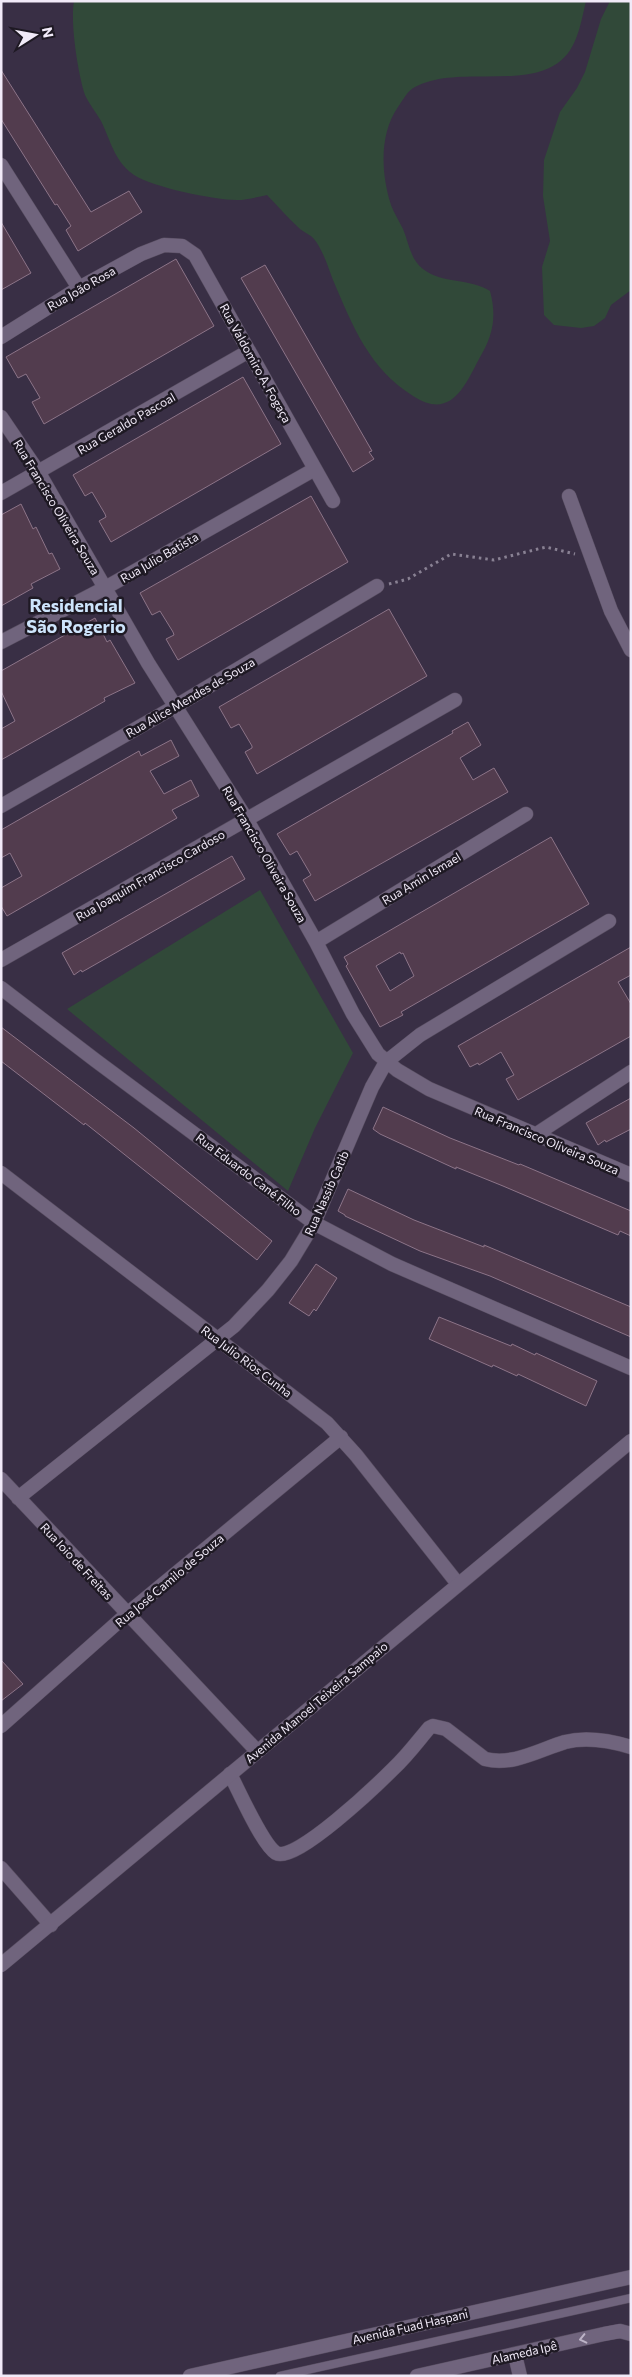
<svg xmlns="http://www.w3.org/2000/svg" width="632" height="2377" viewBox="0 0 632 2377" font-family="Commissioner,sans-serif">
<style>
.green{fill:#314939}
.building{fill:#523c4e;stroke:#8c7488;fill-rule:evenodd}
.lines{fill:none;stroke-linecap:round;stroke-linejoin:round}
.service-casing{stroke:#574d60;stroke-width:9}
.minor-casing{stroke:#574d60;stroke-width:15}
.tertiary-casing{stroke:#574d60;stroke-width:15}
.path{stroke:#898193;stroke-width:3;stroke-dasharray:2.5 4;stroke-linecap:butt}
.service{stroke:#70647d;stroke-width:8}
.minor{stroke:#70647d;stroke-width:14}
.tertiary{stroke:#70647d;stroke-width:14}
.oneway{stroke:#bdb4c7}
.labels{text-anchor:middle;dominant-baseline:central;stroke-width:5;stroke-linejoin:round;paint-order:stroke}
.street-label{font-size:12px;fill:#f1eaf8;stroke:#1e1923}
.district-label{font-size:18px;font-weight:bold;fill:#cee5fc;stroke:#1e1923}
</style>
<rect width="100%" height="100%" fill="#392f45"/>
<!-- green -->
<path class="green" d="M74,1H586C580,26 577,53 553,66C516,87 454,66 415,87C408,90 403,100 398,107C379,134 381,174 391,205C394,213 399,221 403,229C409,243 410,259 423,269C442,284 470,278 490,291C497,317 493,336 479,359C464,388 450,420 413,396C369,368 353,327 333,280C328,267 323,250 314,239C310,234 303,232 299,228C288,218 278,206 267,195C257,197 247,200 237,200C214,200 152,187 134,175C114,161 111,141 101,121C96,112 89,104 85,95C78,74 70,23 74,1Z
M610,1H631V290L611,305L605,318L594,326L581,328L554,325L544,315L542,267L550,241L543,196L544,160L560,112L577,88L585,72L601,19Z
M260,890L353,1053L315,1128L288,1191L67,1009Z"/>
<!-- building -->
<path class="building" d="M1,70L91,212L129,191L142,212L78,251L66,230L71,226L57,204L55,205L1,119Z
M1,222L31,273L1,290Z
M176,259L214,326L44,424L32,402L40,398L39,396L26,374L18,378L6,357Z
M265,265L372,451L369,452L374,459L353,472L241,278Z
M243,377L281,444L111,542L99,521L106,517L105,514L92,492L85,496L73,475Z
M311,496L348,562L178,660L166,639L174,635L173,632L160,611L152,615L140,593Z
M21,504L33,529L36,527L49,554L52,553L60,569L31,584L33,588L1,606V515Z
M389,609L427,676L257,774L245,752L252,748V746L239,724L231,728L219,707Z
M95,618L107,642L110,640L135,683L104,698L105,701L1,760V729L15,721L1,691V671Z
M468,722L481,745L460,758L473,780L494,768L508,792L315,901L303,880L311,875L297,851L290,855L277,834L453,733L452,731Z
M171,740L179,756L150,771L164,794L191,780L199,796L172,810L177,818L7,916L1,906V888L22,876L10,853L1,858V830L139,751L141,756Z
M551,837L589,904L401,1012L403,1015L380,1027L346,966L348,964L344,957ZM400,952L401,954L403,953L414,976L390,991L376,966Z
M232,856L245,879L82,972L81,970L74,975L62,953Z
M631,947V975L618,982L631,1004V1036L518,1100L506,1079L514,1075L501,1052L479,1065L478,1063L470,1067L458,1046Z
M1,1027L134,1128L272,1241L257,1260L85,1123L84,1125L1,1061Z
M631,1098V1129L606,1142L605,1140L598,1145L586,1123Z
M383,1107L450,1138L519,1165L520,1164L631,1211V1236L620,1231L618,1235L503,1186L456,1167V1169L380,1134L373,1129Z
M348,1189L414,1220L484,1247V1245L631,1307V1337L490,1276L420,1251L345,1216V1215L338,1211Z
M316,1264L337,1278L316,1311L314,1309L309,1316L289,1303Z
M439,1317L511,1346L512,1344L535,1355L536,1353L597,1381L586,1406L518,1374L517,1376L493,1365L492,1367L429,1339Z
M1,1660L23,1684L1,1701Z"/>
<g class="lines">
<!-- service casing -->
<g class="service-casing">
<path id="service" d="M280,2376L631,2298"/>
</g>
<!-- minor casing -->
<g class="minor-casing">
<path id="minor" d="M1,165L79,288
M1,337L79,288L141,254L164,245L182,246L195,255L333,501
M1,417L39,473L148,663L247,820L316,942L353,1014L378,1054L397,1070L429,1089L631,1175
M1,493L249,351
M569,496L611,611L631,650
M1,642L105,588L315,469
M1,806L176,706L377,586
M316,942L526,814
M1,960L455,700
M1,988L95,1060L314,1223L392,1264L631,1368
M535,1135L631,1072
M1,1173L327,1423L356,1455L458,1584
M1,1479L257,1751
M18,1498L234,1326L268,1290L291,1261L314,1223L372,1087L386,1062L420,1035L609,921
M1,1726L127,1614L341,1437
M230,1774C239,1791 262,1844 276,1853C295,1864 379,1783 394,1768C407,1756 418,1741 429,1728L433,1726L446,1729L485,1759C513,1766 539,1750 565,1742C585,1737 611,1741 631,1747
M1,1868L51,1925
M515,2355L520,2376
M190,2376L631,2277
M417,2376L604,2334L620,2331L631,2334"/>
</g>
<!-- tertiary casing -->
<g class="tertiary-casing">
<path id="tertiary" d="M1,1965L631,1441"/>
</g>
<!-- path -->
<path class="path" d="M389,584L408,579L451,554L494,560L546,547L575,554"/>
<!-- service -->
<use href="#service" class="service"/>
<!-- minor -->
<use href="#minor" class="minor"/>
<!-- tertiary -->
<use href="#tertiary" class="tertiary"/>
</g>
<!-- one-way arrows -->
<defs><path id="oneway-chevron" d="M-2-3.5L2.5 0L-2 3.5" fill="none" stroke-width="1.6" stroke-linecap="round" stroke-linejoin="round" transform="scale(1.25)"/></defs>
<use class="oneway" href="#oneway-chevron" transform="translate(583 2339) rotate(167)"/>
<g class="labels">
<!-- street labels -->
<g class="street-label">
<text transform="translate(81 288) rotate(-30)">Rua João Rosa</text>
<text transform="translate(256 363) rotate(61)">Rua Valdomiro A. Fogaça</text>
<text transform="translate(126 423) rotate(-30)">Rua Geraldo Pascoal</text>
<text transform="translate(57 507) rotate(59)">Rua Francisco Oliveira Souza</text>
<text transform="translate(159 557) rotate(-30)">Rua Julio Batista</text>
<text transform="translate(190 697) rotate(-30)">Rua Alice Mendes de Souza</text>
<text transform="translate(265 854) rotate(60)">Rua Francisco Oliveira Souza</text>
<text transform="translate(150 875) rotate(-30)">Rua Joaquim Francisco Cardoso</text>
<text transform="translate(421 878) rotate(-31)">Rua Amin Ismael</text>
<text transform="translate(547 1140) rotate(23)">Rua Francisco Oliveira Souza</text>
<text transform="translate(249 1174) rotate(37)">Rua Eduardo Cané Filho</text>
<text transform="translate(326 1193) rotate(-66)">Rua Nassib Catib</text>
<text transform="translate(247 1361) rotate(37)">Rua Julio Rios Cunha</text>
<text transform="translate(77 1561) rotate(47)">Rua Ioio de Freitas</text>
<text transform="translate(169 1580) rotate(-40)">Rua José Camilo de Souza</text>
<text transform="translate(316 1702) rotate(-40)">Avenida Manoel Teixeira Sampaio</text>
<text transform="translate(410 2326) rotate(-13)">Avenida Fuad Haspani</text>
<text transform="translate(524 2352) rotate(-13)">Alameda Ipê</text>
</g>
<!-- district labels -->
<g class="district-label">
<text x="76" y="605">Residencial<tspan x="76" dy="21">São Rogerio</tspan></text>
</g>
</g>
<!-- border -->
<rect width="632" height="2377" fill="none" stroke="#f1eaf8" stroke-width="5"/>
<!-- north arrow -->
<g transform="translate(35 35) rotate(79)" stroke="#1e1923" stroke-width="4" paint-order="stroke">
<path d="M0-4L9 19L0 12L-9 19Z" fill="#f1eaf8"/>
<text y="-8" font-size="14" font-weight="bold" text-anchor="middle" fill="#f1eaf8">N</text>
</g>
</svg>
